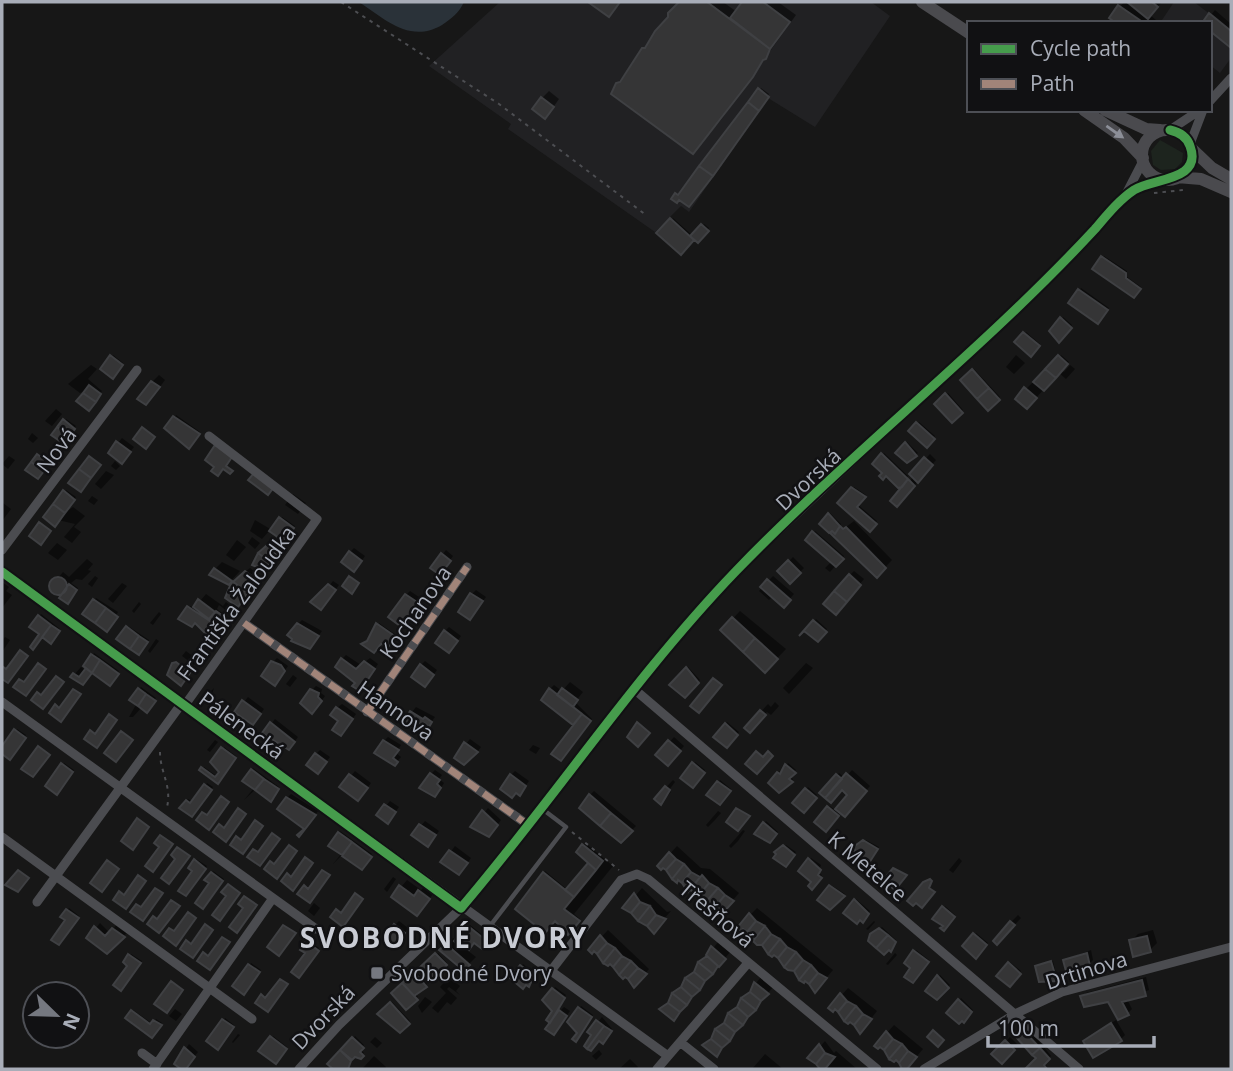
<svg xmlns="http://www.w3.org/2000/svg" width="1233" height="1071" viewBox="0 0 1233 1071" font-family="'Open Sans',sans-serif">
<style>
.built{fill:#212123}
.green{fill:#1d241e}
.water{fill:#2a3239}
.shadow{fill:#0007}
.building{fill:#353536;stroke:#3f4043;stroke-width:2}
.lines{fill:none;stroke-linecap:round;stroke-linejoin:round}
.path{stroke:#4d4e52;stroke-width:2;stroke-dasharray:3.5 5;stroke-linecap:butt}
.service{stroke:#4b4c50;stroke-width:4.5}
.minor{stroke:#4b4c50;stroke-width:9}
.secondary{stroke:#4a4a4e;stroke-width:12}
.quiet{stroke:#a18479;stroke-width:7;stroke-dasharray:14 7;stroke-linecap:butt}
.cycleway-casing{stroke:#111113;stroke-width:13}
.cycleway{stroke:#469c4c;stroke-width:9}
.oneway{fill:#8c8f98}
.poi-dot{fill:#757880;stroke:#111113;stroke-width:2.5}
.labels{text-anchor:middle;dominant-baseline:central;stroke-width:5;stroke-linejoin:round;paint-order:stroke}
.street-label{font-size:21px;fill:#a8adb8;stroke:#111113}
.poi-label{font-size:21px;fill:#a8adb8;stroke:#111113;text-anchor:start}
.district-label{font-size:28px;font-weight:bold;letter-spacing:2px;fill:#c9ccd4;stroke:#111113}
</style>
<rect width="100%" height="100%" fill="#171717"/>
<!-- built -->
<path class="built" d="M500,2H871L890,16L815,127L768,98L689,212L681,206L655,232L508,129L511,124L429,66Z
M1174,2H1194L1231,30V58L1220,73L1210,65V23H1160Z"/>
<!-- green -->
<path class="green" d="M1160,140L1183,153L1182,162L1175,169L1161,170L1153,165L1151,151Z"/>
<!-- water -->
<path class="water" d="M359,2H464C459,13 452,18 442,25C410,44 385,19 359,2Z"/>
<!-- shadow -->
<path class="shadow" d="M681,2H723L737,12L744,2H778L796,15L721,120L699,145L617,84Z
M1124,2H1162L1150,15L1156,20L1154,23H1119L1111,18Z
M1215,10L1231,24V46L1210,29L1211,15Z
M761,88L769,94L689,205L677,194L683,192Z
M549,91L559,99L552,109L542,98Z
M673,218L693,236L704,224L709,228L698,241L694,238L681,253L659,233Z
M1104,256L1127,271V277L1141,287L1134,296L1095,269Z
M1081,288L1109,308L1098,322L1070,303Z
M1063,317L1072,325L1059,341L1051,331Z
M1026,332L1040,344L1031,354L1017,342Z
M113,355L123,363L113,376L102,368Z
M1016,355L1025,363L1014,374L1006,367Z
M1061,355L1069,362L1061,370L1064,372L1070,365L1075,369L1066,379L1059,373L1034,400L1026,389Z
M91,365L97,369L88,379L102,391L89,408L88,389L80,393L68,384Z
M974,369L1000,397L988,408L962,380Z
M159,375L165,380L153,396L152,382Z
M948,393L963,410L952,420L936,404Z
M56,409L62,414L52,426L45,421Z
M176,415L200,432L189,447L167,427Z
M66,419L76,426L64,442L54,435Z
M919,422L935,436L927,445L910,431Z
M32,433L38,438L33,443L28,439Z
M122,438L134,447L126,457L110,453Z
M907,442L918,453L907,461L898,452Z
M884,453L908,476L898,486L874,464Z
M930,454L936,460L901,501L913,476L911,474Z
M9,456L15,460L8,469L2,464Z
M115,461L120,466L116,470L111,466Z
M106,471L114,475L101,489L95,484Z
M854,487L866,495L857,504L877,521L870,530L839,503Z
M66,490L76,497L62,515L73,507L85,516L74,527L81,532L72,543L64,537L75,524L45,517Z
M293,494L306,503L298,514L285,505Z
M92,496L98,500L94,505L88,501Z
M3,503L11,509L2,521V504Z
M830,513L841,524L837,530L821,524Z
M282,517L295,526L284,540L270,530L262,539L250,531L255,520L272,530Z
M854,521L892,560L877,576L842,530Z
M815,531L844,556L830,572L825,568L832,561L807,540Z
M252,537L260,543L255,549L248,543Z
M237,540L246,547L234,561L226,555Z
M57,543L67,550L58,560L48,553Z
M354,548L365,556L358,566L350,552Z
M446,550L453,556L444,569L442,555Z
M793,557L804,568L790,582L779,571Z
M87,559L93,564L88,570L91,571L82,580L76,579L71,583L78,588L67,601L50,588L63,572L69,577Z
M222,562L240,571L229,583L215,569Z
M250,568L260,575L252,586L227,597L234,580Z
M854,571L864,579L840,608L850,575Z
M95,576L98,578L92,587L88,584Z
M773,576L794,594L784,605L773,596L769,600L759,591Z
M333,581L339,585L325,604L329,586Z
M2,582L9,587L6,591L12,595L2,608Z
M122,583L127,586L113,603L108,599Z
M476,590L486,597L473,614L472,594Z
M410,591L422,599L407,621L406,595Z
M206,594L223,606L226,602L231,606L227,611L219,605L217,609L229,618L216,635L196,620L180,618L190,606L194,608Z
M96,598L118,612L107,630L84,614Z
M139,602L141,604L134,613L132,611Z
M740,611L786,649L765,671L722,630Z
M159,612L161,614L153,625L150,623Z
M41,614L60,629L51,641L31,627Z
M816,619L827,629L818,640L806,630Z
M302,620L322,631L314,642L298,624Z
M379,623L396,635L389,644L369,640Z
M128,626L149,640L139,653L118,638Z
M449,627L461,636L453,647L445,631Z
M5,637L10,640L2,652V641Z
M156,639L159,641L150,653L148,651Z
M186,651L198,660L194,665L182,656Z
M94,653L119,671L110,684L93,671L82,683L73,676L81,667L86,671L89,668L85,666Z
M346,655L361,665L370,658L378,664L364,685L357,682L342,659Z
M277,658L288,666L279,679L272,663Z
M425,661L437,670L429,681L421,665Z
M175,662L191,670L181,683L173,664Z
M806,663L813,668L789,694L783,688Z
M688,667L700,680L685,695L671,685Z
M293,675L297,678L290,687L286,684Z
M570,682L583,692L575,702L592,719L561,759L579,719L550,689L554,685L562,691Z
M316,686L322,689L321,693L325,696L316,708L312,690Z
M141,687L156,698L147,710L142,707L133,717H129L137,703L131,700Z
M214,688L212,694L204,700L207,695Z
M248,697L264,709L257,719L236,712Z
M775,702L779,706L771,715L767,712L756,724L746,728L768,704L771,707Z
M342,704L356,714L345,730L337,708Z
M416,707L435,717L429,725L423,721L427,728L421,734L405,721Z
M275,719L298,737L293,744L264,733Z
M727,722L739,732L727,746L716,736Z
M17,729L26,735L10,758L2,749Z
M388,737L401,745L396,753L401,757L395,764L384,741Z
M674,737L684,746L668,764L658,755Z
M470,739L481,747L472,759L466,744Z
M215,740L218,742L210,752L207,750Z
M533,745L540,748L536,754L529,750Z
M224,747L236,756L217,781L201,770L204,767L218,777L222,772Z
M320,750L330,757L322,767L316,754Z
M695,762L705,770L693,786L682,778Z
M64,763L74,770L57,792L47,786Z
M788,763L796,770L789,776L793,779L788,785L770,783L780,771L782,773Z
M253,768L279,787L270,799L256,789L244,800L254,788L244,781Z
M435,770L442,775L439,779L444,783L439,791L431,774Z
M852,770L870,786L849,810L841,811L826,829L816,822L830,806L836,811L850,794L842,788L822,793L839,773L845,778Z
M355,771L371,783L362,795L342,787Z
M515,771L529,781L520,793L511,775Z
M673,780L675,782L669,790L671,792L661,803L656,798Z
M720,780L731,789L720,803L709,794Z
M207,783L213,787L192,815L182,807L188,799L193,802Z
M808,787L817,795L804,811L794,803Z
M594,791L636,826L621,841L590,795Z
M291,794L318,811L309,823L287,798Z
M390,801L399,807L392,817L378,815Z
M488,808L501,820L493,831L482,834L473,827Z
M718,811L721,813L715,820L708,827L706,825Z
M425,821L439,831L432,841L413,835Z
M766,821L778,832L770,841L756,833Z
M743,830L745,831L738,841L731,848L729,846Z
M340,831L372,854L362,868L343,854L333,864L342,853L331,845Z
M866,840L879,847L869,860L854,848Z
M585,843L613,866L574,914L580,919L568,933L555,919L517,909L545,871L568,890L591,863L578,852Z
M786,845L796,852L786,865L776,852Z
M455,846L471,858L463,869L443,862Z
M677,846L701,868L710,869L739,893L728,906L722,909L697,889L688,890V885L674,878L663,865L659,866Z
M811,858L821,865L818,873L822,875L812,887L814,882L801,871Z
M959,858L962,861L953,873L949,870Z
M196,859L207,866L186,894L195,871L190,867Z
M213,871L224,879L203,906L212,883L207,880Z
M393,877L396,879L387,892L384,889Z
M407,880L421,890L426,885L435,891L424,907L401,887Z
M831,885L845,894L830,908L820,899Z
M642,888L667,912L671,911L653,931L625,908Z
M856,899L870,911L865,919L845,913Z
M314,903L320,908L314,916L308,911Z
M945,906L955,915L944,929L934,919Z
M69,908L79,916L59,943L67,920L63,916Z
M757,908L833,970L822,983L799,974L750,915Z
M1018,915L1021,918L1004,936L1011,922Z
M399,921L408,928L400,940L395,925Z
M874,921L875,922L868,930L866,929Z
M100,923L110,933L117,924L128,932L107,951L88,938Z
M470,925L488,939L482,947L475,941L467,950L476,957L464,969L442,950L453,938L456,940Z
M882,927L896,940L892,948L874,933Z
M608,930L649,969L639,982H634L590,949Z
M1153,930L1157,943L1150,950L1131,941L1138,934Z
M976,933L988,943L976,956L964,946Z
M309,941L319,948L299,976L307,953L303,949Z
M719,941L731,951L674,1019L670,1001Z
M916,950L929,960L912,981L913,967L906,963Z
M1091,950L1093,960L1089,964L1065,960Z
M438,953L447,963L430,979L421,969Z
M895,953L897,955L888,965L886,964Z
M131,954L142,961L121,988L130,965L125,962Z
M1053,961L1057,978L1056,979L1037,966Z
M1010,962L1021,971L1010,985L999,976Z
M251,963L261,970L244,993L234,986Z
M523,964L534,973L530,984L512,978Z
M417,972L427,984L414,993L418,997L406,1008L393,993Z
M940,975L950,985L937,998L927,991Z
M762,976L774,986L717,1054L705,1044Z
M449,977L460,986L456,991L460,995L449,987L447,989L457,998L451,1005L447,1002L438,1013L432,1008L446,993L440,987Z
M1146,977L1149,990L1127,999L1132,1009L1128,1013L1117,1019L1109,1000L1082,997L1086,993Z
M555,987L566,995L551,1018L554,1012L545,1000Z
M848,988L877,1011L866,1025L831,1007Z
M425,997L432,1002L422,1013L418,1006Z
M961,998L973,1010L964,1021L949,1013Z
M392,1002L410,1021L400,1031L379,1013Z
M581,1006L593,1015L577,1038L579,1033L569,1022Z
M564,1007L570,1011L558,1028L560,1011Z
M175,1009L182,1014L176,1021L169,1016Z
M133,1010L153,1024L156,1019L162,1023L152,1036L127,1018Z
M602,1017L612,1029L603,1042L590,1032Z
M225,1018L234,1025L218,1048L208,1041Z
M1116,1020L1125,1035L1121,1039L1085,1041Z
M894,1025L923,1049L912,1062L876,1045Z
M1029,1028L1051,1056L1044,1063L1047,1066L1044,1069H1027L1039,1058L1019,1038Z
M238,1034L240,1035L233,1043L232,1042Z
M273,1036L287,1047L276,1061L261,1051Z
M355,1036L364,1045L360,1049L364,1053L352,1058L346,1069H336L330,1064Z
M375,1037L382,1043L377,1048L370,1042Z
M1010,1037L1018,1045L1002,1061L994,1054Z
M825,1041L834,1053L836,1051L857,1069H823L810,1058Z
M189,1044L198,1052L184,1069L176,1063Z
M599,1050L602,1054L596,1060L592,1056Z
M765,1054L783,1069H752Z
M374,1056L386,1067L385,1069H362Z
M630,1059L638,1067L636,1069H619Z"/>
<!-- building -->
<path class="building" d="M588,2H620L609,17Z
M679,2H707L770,49L766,59L763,60L753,77L693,154L611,94L616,83L620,82L642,48H645L655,31L668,17V13Z
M742,2H763L790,22L770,49L730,18Z
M1127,2H1152L1158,7L1148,19Z
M1118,5L1144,23H1116L1109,18Z
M1209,13L1231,31V48L1210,31V23H1202Z
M758,88L769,97L759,111L748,102Z
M541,97L554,107L545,119L532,109Z
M748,102L759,111L713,176L699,166Z
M699,166L713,176L689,207L679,200L677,203L671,199L675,193L678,195Z
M670,218L694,240L681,255L656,233Z
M701,224L709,231L698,243L690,236Z
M1101,256L1126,273V278L1141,289L1134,298L1092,269Z
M1078,289L1108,310L1098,324L1068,303Z
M1060,317L1072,328L1059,343L1049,331Z
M1023,332L1040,346L1031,357L1014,342Z
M110,355L123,365L113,379L100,369Z
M1058,355L1068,364L1056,378L1045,369Z
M972,369L989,388L977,399L960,380Z
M1045,369L1056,378L1044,391L1033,382Z
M151,381L160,387L146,405L137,399Z
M89,385L101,394L96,402L83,393Z
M1024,387L1037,398L1027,409L1015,399Z
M989,388L1000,400L988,411L977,399Z
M83,393L96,402L89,411L76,401Z
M945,393L963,413L952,423L934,404Z
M173,416L200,434L189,449L164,428Z
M63,419L75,429L70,436L57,427Z
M916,422L935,439L927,448L908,431Z
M57,427L70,436L64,444L51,435Z
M142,427L155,437L146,449L133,439Z
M116,441L131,452L122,464L108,453Z
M905,442L917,456L907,463L895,453Z
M215,445L232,457L226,466L233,471L230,474L223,469L218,476L211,471L214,467L205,460Z
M881,453L908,479L902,487L898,488L886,476L883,480L879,476L882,473L872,464Z
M37,454L49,463L44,471L31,462Z
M89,456L101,465L91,478L79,469Z
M924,457L933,465L918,483L909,474Z
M31,462L44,471L38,479L25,470Z
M79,469L91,478L81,492L68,483Z
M254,473L274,487L268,495L248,480Z
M908,479L915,486L897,507L890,501Z
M851,487L866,497L857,507L877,524L870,532L837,503Z
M63,490L75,500L65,513L53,504Z
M53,504L65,513L55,527L43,517Z
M828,513L840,526L835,534L832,531L829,533L819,524Z
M279,517L294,528L285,542L269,531Z
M39,522L51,531L41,545L29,536Z
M840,526L843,529L846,527L886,568L877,578L830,533L832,531L835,534Z
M812,531L844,559L836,567L805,540Z
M267,545L276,554L270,562L258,553Z
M349,551L362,561L354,572L341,562Z
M258,553L270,562L264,570L252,565Z
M441,553L451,561L440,575L430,568Z
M788,560L801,573L790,584L777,571Z
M214,568L232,581L229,585L209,575Z
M245,571L257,580L248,593L233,582Z
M849,574L861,585L847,602L834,591Z
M349,576L359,583L352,594L342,586Z
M49 586a9 9 0 1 1 18 0a9 9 0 1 1-18 0Z
M767,579L791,600L784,608L760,587Z
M232,581L248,593L238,607L225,598Z
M69,584L77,590L68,604L59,598Z
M328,584L336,590L321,610L310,602Z
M834,591L847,602L836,615L823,604Z
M470,593L483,601L470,620L458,612Z
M405,594L420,604L403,628L388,617Z
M93,599L106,608L95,623L82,614Z
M198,599L215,612L209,619L193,607Z
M187,606L222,629L216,637L208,632L206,634L195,623L192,627L178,619Z
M106,608L118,617L107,632L95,623Z
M216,611L229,620L222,629L209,619Z
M38,615L51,625L33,650L30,647L39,634L29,627Z
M732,617L755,638L743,652L720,630Z
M813,620L827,632L818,642L804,631L799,636Z
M297,623L319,636L310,649L291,641L292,639L287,635Z
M376,623L396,637L389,646L381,644L374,653L361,644L367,641Z
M51,625L60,631L51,644L42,637Z
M126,626L139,636L130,649L116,639Z
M444,630L458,641L449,653L435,643Z
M139,636L148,642L139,655L130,649Z
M755,638L778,659L765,673L743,652Z
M20,650L28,656L8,683L2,679V666L6,669Z
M91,654L100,660L92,673L83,666Z
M341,658L356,669L364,661L375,669L360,691L352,686L355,683L335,667Z
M100,660L119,674L110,686L92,673Z
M271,661L281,665L285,671L275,686L261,676Z
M176,662L190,673L181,686L167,675L172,663Z
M38,663L46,669L26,696L13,687L19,679L24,682Z
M420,664L434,675L425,687L411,677Z
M686,667L699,683L685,698L669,685Z
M86,668L92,673L83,685L70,677L73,673L79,677Z
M56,676L64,682L43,709L31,700L37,692L41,695Z
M713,678L722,685L699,713L690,706Z
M138,688L146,694L138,706L129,700Z
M549,688L582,714L573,725L541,700Z
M562,688L578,700L573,707L557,695Z
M73,689L81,694L61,722L49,713L55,704L59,708Z
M310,689L319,693L318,697L322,701L312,714L300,703Z
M146,694L156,701L147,713L138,706Z
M242,700L261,714L253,725L234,712Z
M336,707L353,719L341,736L332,730L338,721L330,715Z
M760,710L766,715L750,733L744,728Z
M410,711L423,719L425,717L432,722L429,727L424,723L418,732L403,722Z
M109,714L117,720L97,748L84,739L90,730L95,734Z
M582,714L591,721L561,761L551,754Z
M270,722L295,742L289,750L262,733Z
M637,722L650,733L638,747L627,737Z
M725,723L738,735L727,748L713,737Z
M14,729L26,738L10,760L2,754V746Z
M121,731L133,740L116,762L104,753Z
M383,740L399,750L393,758L398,762L395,766L374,753Z
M668,740L681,751L668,766L655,755Z
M464,742L478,752L464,765L454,758Z
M38,746L50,755L33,777L21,769Z
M221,747L236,758L218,784L199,770L201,767L215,777L219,772L210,762Z
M756,751L763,757L768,751L773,756L757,774L745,764Z
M315,753L327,762L318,774L306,765Z
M692,762L705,773L693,788L680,778Z
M61,763L73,772L57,795L45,786Z
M785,764L796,773L789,779L793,782L779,793L768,783L777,772L780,774Z
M251,769L264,779L255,790L242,781Z
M430,773L440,780L437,784L441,788L435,797L419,788Z
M846,773L867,791L845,817L835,809L847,795L842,790L831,803L825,798Z
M349,774L368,788L358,801L339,787Z
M510,774L526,786L520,796L516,793L512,798L500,789Z
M836,774L842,779L825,798L819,793Z
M264,779L279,789L271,802L255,790Z
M717,781L731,791L720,805L706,795Z
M204,784L212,790L192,817L179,808L186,800L190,803Z
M665,786L670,790L661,805L654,799Z
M805,788L817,798L804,813L792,803Z
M589,794L611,813L600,826L579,808Z
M221,796L229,802L209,830L196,820L202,812L207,815Z
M286,797L316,815L299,837L297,835L304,829L277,809Z
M384,804L396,812L388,824L376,815Z
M827,806L839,816L826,832L814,822Z
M238,808L246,814L226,842L213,832L219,824L224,828Z
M736,808L750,816L738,831L726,822Z
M482,810L498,825L489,837L470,827Z
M611,813L633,831L621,843L600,826Z
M137,818L149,827L133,850L121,841Z
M255,820L263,826L243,854L230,845L236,836L241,840Z
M763,822L777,834L770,843L754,834Z
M419,824L436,835L428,847L411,835Z
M338,832L352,842L342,855L328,846Z
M272,833L280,839L260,866L247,857L253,849L258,852Z
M160,835L173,844L153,872L145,866L159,847L154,843Z
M863,840L878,849L869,863L867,861L864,864L852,855L855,850L852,848Z
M352,842L372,857L362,870L342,856Z
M582,844L603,861L596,870L576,852Z
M289,845L297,851L277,879L264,869L270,861L274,864Z
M783,845L795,855L786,867L773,858L776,854L774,852Z
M177,847L190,856L169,884L161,878L175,859L171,855Z
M449,850L468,863L459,875L440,862Z
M669,852L676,859L666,870L663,868L661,870L657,866Z
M305,857L313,863L293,891L281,881L287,873L291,877Z
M808,858L821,870L818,875L822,878L812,890L808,886L811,882L798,871Z
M194,859L206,869L186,896L178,891L192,871L188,868Z
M676,859L684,864L672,879L666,870Z
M107,860L119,869L102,892L90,883Z
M588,863L596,870L574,897L565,890Z
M684,864L691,872L682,883L678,880L677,883L672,879Z
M893,868L907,875L895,890L883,880Z
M18,870L29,878L18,892L5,885Z
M322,870L330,875L310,903L297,894L304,885L308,889Z
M211,872L223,881L203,909L195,903L209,883L204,880Z
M543,872L574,897L564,909L580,921L568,935L555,921L545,933L515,909Z
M691,872L700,877L688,892L682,883Z
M138,875L146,881L126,909L113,900L119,891L124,895Z
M702,875L709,883L700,894L696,891L695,893L690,890Z
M930,879L932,881L929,888L935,892L922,908L916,903L913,906L907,901L923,882Z
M709,883L718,888L706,902L700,894Z
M228,884L240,893L220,921L212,915L226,896L221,892Z
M399,885L414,896L418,890L430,899L417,916L391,897Z
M829,885L845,896L830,910L817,900Z
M155,888L163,893L143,921L130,912L136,904L141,907Z
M718,888L725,895L715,907L712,904L710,906L706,902Z
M355,893L363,899L343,927L330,917L336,909L341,913Z
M634,893L640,902L631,913L622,908Z
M725,895L734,901L721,915L715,907Z
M244,896L257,905L237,933L229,927L243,908L238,904Z
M854,899L869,914L863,923L860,920L857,924L843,913Z
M171,900L180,906L159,933L147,924L153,916L157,919Z
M640,902L650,906L638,921L631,913Z
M650,906L656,915L647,926L638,921Z
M942,906L955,917L944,931L940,928L943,926L932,919Z
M66,909L79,918L59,945L51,940L65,920L60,917Z
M188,912L196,918L176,946L163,936L169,928L174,931Z
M749,913L756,921L747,932L743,929L741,932L737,928Z
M656,915L666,919L654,934L647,926Z
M756,921L765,926L753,941L747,932Z
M1010,921L1015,925L997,945L993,941Z
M205,924L213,930L193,958L180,949L186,940L191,944Z
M394,924L405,933L396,946L384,938Z
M283,925L296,933L279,956L267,947Z
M94,926L105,936L112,928L125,937L107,954L86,938Z
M464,926H468L488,942L482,949L474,943L469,950L461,942L458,945L454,941Z
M765,926L771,934L762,945H757L753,941Z
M879,928L888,935L876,948L868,941L870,934Z
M973,933L987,945L976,959L962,946Z
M771,934L780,939L768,954L762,945Z
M600,935L607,943L597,954L594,951L592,954L588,950Z
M888,935L896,942L891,952L889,950L884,955L876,948Z
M1147,936L1151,952L1133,957L1129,940Z
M222,937L230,942L210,970L197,961L203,952L208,956Z
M780,939L787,947L778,958L774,955L772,957L768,954Z
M306,941L319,951L299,978L291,972L305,953L300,950Z
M607,943L615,948L603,963L597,954Z
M446,944L470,965L464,971L439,950Z
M711,946L726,959L719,967L706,955Z
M787,947L796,952L784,967L778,958Z
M615,948L622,956L613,967L610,964L608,966L603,963Z
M913,950L929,962L913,983L904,977L910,968L904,963Z
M796,952L803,960L794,971L788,970L784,967Z
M435,953L447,965L430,982L418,969Z
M1087,953L1090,966L1067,975L1063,960Z
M128,954L141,963L121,991L113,985L127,966L123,962Z
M622,956L631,961L619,975L613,967Z
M707,956L718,966L713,974L698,962Z
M803,960L811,965L799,980L794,971Z
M631,961L638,968L628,979L625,977L623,979L619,975Z
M1051,961L1057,981L1039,982L1035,966Z
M698,962L713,974L705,981L694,972Z
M1008,962L1021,974L1010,987L996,976Z
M248,964L260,972L244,995L232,986Z
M520,965L534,975L529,987L526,985L523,989L510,978Z
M811,965L818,973L809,984L805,981L804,983L799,980Z
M638,968L647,974L634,988L628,979Z
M414,972L427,987L414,996L402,983Z
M694,972L705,981L700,990L685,978Z
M818,973L827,978L815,993L809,984Z
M937,975L949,988L937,1000L925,991Z
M685,978L700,990L692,997L681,987Z
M280,979L288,984L268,1012L255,1003L261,994L265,998Z
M1142,980L1146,996L1122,1002L1129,1015L1118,1020L1108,1002L1084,1007L1080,996Z
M171,981L183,990L167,1013L154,1004Z
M754,982L769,994L761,1001L750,992Z
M402,983L418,1000L406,1010L391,993Z
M681,987L692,997L687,1005L672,993Z
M552,988L565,998L550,1023L546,1020L552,1011L542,1000Z
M750,992L761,1001L756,1010L741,998Z
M672,993L687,1005L680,1012L668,1003Z
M840,993L847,1001L838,1012L835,1009L833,1012L828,1008Z
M741,998L756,1010L748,1017L737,1007Z
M958,999L972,1012L964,1023L962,1021L959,1024L946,1013Z
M847,1001L856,1006L844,1021L838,1012Z
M390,1002L410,1024L400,1033L377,1014Z
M668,1003L680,1012L674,1021L659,1009Z
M856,1006L863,1014L854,1025L850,1022L848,1024L844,1021Z
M578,1007L592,1017L576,1042L572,1039L577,1033L567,1022Z
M737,1007L748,1017L743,1025L728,1013Z
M131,1010L150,1024L153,1020L162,1025L152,1038L125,1018Z
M559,1010L567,1016L554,1035L545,1029Z
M728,1013L743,1025L735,1032L724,1023Z
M863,1014L872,1019L860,1034L854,1025Z
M222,1019L234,1027L218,1050L206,1041Z
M596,1020L604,1026L587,1049L584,1046L591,1035L587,1032Z
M724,1023L735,1032L730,1041L715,1029Z
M1111,1023L1122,1041L1093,1058L1083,1041Z
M604,1026L612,1031L603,1044L599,1041L591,1051L587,1049Z
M715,1029L730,1041L722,1048L711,1039Z
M933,1030L944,1040L938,1047L927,1037Z
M886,1031L893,1039L884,1050L880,1047L878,1049L874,1046Z
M1024,1031L1040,1048L1032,1055L1017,1038Z
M270,1036L287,1049L276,1064L258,1051Z
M352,1037L364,1048L360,1052L364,1056L361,1059L355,1057L352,1060L340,1050Z
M711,1039L722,1048L717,1057L702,1045Z
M893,1039L902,1044L889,1059L884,1050Z
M1005,1040L1015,1050L1002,1064L991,1054Z
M819,1044L825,1053L816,1064L807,1058Z
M902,1044L908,1051L899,1063L896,1060L894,1062L889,1059Z
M184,1047L195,1057L186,1069H181L174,1064Z
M1040,1048L1050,1059L1044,1065L1047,1069H1025L1036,1058L1032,1055Z
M340,1050L351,1061L348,1069H333L327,1064Z
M908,1051L917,1057L907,1069H902L899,1063Z
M825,1053L835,1057L825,1069H820L816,1064Z"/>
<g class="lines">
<!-- path -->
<path class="path" d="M341,2L499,104L646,215
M1154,193L1183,190
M160,752C160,772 172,786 167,807
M572,832L619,870"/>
<!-- service -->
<path class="service" d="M490,926L566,827L541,808"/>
<!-- minor -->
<path class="minor" d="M1210,101L1231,78
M1170,130L1200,110
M1190,144L1203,110
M1126,194L1143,161
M2,550L137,370
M2,572L668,1056
M244,623L528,825
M634,689L1079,1069
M2,702L316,929
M185,705L317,519L209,436
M367,712L467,567
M2,837L252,1019
M37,902L182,703
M550,972L621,880L637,874L648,879L877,1069
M680,1042L714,1069
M142,1053L157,1064
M153,1069L273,898
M299,1069L339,1025L461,908L661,656L738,569L1046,279L1123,198L1144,185L1161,179
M657,1069L748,963
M924,1069L1017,1013L1062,992L1231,947"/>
<!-- secondary -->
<path class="secondary" d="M922,2L969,33
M1084,110L1124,138L1143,158
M1105,110L1146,129L1160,130
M1142 155a25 25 0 1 1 50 0a25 25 0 1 1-50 0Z
M1191,148L1212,168L1231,179
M1177,177L1201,179L1231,192"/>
<!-- quiet -->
<path class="quiet" d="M244,623L528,825
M367,712L467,567"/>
<!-- cycleway casing -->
<g class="cycleway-casing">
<path id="cycleway" d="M2,572L461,908C555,798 635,676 736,571C851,452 983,350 1095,229C1107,215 1119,200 1134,190C1153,178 1203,181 1190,146C1187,137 1179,132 1170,130"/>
</g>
<!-- cycleway -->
<use href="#cycleway" class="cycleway"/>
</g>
<!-- one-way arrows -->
<defs><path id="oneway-solid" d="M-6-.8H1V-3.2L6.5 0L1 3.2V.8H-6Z" transform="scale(1.75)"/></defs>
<use class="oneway" href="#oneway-solid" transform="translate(1115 132) rotate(35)"/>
<!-- markers -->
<rect class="poi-dot" x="370" y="966" width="14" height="14" rx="3.5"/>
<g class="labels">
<!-- street labels -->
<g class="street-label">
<text transform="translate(56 450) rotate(-53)">Nová</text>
<text transform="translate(808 479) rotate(-43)">Dvorská</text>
<text transform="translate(236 603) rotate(-54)">Františka Žaloudka</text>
<text transform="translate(415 612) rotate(-55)">Kochanova</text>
<text transform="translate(396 710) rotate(35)">Hannova</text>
<text transform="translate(242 725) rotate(36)">Pálenecká</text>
<text transform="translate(868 866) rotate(40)">K Metelce</text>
<text transform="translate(717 914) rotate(40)">Třešňová</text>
<text transform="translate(1086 970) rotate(-17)">Drtinova</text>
<text transform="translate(323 1017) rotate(-46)">Dvorská</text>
</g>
<!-- poi labels -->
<g class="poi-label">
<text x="391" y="973">Svobodné Dvory</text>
</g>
<!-- district labels -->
<g class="district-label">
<text x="444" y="937">SVOBODNÉ DVORY</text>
</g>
</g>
<!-- border -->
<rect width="1233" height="1071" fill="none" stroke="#a8adb8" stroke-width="7"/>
<!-- legend -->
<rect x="967" y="21" width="245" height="91" fill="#111113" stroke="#4d4f55" stroke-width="2"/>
<rect x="981" y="44" width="35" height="10" fill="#469c4c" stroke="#4d4f55" stroke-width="2"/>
<text x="1030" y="56" font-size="21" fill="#a8adb8">Cycle path</text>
<rect x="981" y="79" width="35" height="10" fill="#a18479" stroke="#4d4f55" stroke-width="2"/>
<text x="1030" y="91" font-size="21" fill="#a8adb8">Path</text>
<!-- north arrow -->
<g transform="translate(56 1015) rotate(113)"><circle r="33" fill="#111113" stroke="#4d4f55" stroke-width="2"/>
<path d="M0-5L12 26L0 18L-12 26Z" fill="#757880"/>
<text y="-10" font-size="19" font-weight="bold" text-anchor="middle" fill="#a8adb8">N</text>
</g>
<!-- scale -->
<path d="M988 1036v10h166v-10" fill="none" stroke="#a8adb8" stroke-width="3.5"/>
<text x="998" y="1036" font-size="21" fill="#a8adb8" stroke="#111113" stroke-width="5" paint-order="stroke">100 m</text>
</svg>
